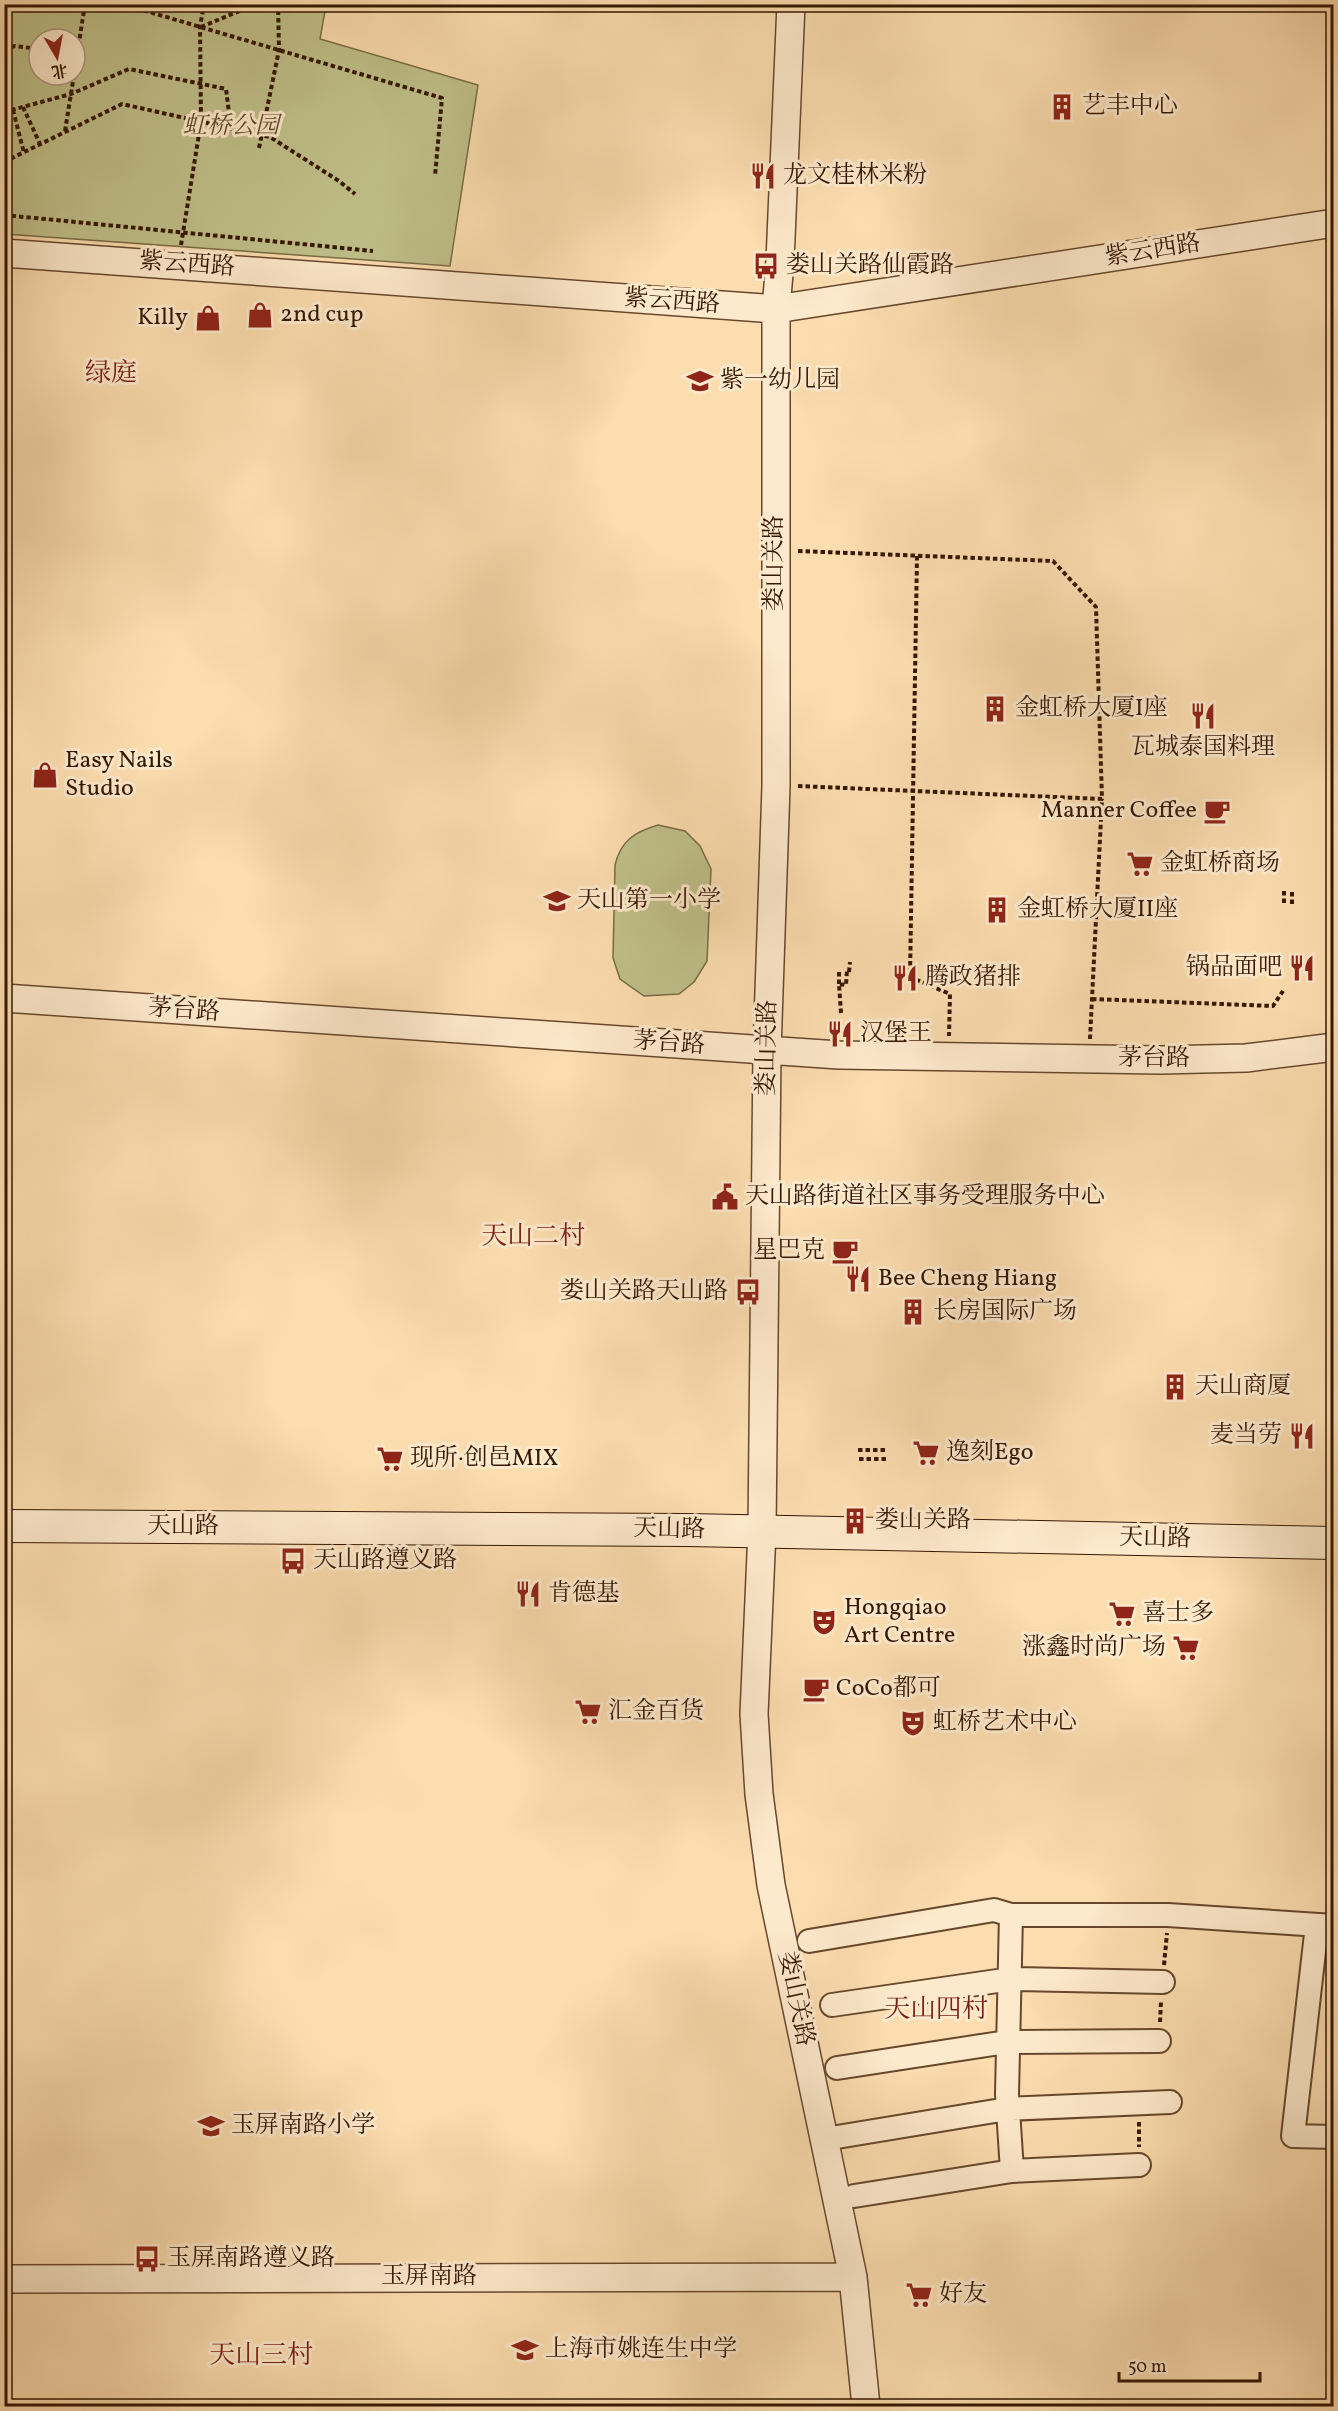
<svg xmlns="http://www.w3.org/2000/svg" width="1338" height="2411" viewBox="0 0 1338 2411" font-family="Vollkorn,'Noto Serif SC',serif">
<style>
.green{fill:#c0c08a;stroke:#7a6c46;stroke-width:1.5;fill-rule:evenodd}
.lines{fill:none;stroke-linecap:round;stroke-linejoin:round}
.minor-casing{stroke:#67482d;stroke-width:26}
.tertiary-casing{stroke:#67482d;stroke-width:30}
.secondary-casing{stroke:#351702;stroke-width:34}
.path{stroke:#351702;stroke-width:4;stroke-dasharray:4.5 3;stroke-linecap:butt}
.minor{stroke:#fde9cb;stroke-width:22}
.tertiary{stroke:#fde9cb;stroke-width:27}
.secondary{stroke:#fde9cb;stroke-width:32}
.labels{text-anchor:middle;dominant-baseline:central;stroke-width:6;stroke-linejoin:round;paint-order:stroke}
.poi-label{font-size:24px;fill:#351702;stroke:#fde9cb;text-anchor:start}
.park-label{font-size:24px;font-style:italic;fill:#5f4a2b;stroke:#fde9cb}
.street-label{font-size:24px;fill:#351702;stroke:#fde9cb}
.neighbourhood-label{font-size:26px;fill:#7a1f14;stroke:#fde9cb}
</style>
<rect width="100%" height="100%" fill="#fcddaf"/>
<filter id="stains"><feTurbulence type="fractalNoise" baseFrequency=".00333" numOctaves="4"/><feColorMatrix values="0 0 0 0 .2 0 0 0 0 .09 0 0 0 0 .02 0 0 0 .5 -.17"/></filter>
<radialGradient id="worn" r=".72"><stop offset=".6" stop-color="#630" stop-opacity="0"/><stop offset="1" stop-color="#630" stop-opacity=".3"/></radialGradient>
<!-- green -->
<path class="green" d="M4,5H326L320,39L478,85L450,266L5,234ZM39,39H75V75H39Z
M658,825L685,831L700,846L711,869L707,961L694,982L679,994L644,996L620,979L613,958L615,865C621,840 635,832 658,825Z"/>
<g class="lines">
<!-- minor casing -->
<g class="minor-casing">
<path id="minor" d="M1011,1915L1007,2094L1012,2171
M1317,1925L1293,2136L1334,2137
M809,1941L994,1910L1011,1915H1168L1334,1926
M832,2005L1011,1979L1163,1982
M837,2068L1007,2042L1159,2041
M825,2139L1007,2109L1170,2102
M854,2196L1012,2171L1139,2165"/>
</g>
<!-- tertiary casing -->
<g class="tertiary-casing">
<path id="tertiary" d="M791,4L780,261L776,309V786L767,1051L762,1531L754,1714L759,1794L771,1885L853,2277L866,2406
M4,253L776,309L1334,223
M4,998L839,1055L1160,1060L1246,1058L1334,1047
M4,2279L853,2277"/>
</g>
<!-- secondary casing -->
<g class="secondary-casing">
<path id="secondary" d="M4,1526L687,1530L1334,1543"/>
</g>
<!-- path -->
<path class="path" d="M122,4L442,98L435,176
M201,27L256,4
M4,49L15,46L39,49
M75,68L85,4
M23,107L40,144
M13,110L24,153
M4,112L71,94L129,69L226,89L231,129
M65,131L74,75
M259,148L279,50L278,4
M4,162L122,104L270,137L339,181L355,194
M4,215L373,251
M181,245L201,122L200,27L204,4
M917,556L910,977L950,994L949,1036
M798,786L1102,799L1096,607L1053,561L798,551
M1284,903V888
M1292,904V889
M849,972L850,962
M839,984V970
M1092,999L1273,1006L1283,991
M841,1013L839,984L846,985L847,970
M1090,1039L1102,799
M858,1450H886
M859,1459H887
M1164,1965L1167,1933
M1160,2022L1161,2002
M1139,2122V2147"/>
<!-- minor -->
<use href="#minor" class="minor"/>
<!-- tertiary -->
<use href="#tertiary" class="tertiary"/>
<!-- secondary -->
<use href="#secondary" class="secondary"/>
</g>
<!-- icons -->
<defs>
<g id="building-bare" transform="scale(2.07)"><path d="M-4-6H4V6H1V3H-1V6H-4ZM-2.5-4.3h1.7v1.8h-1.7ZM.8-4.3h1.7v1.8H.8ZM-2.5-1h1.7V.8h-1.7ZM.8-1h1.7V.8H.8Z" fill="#8f2418" stroke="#fde9cb" stroke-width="2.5" paint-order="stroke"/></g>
<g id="restaurant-bare" transform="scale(2.07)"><path d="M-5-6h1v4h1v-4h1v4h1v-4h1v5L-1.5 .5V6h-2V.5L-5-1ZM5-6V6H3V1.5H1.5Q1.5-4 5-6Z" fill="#8f2418" stroke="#fde9cb" stroke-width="2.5" paint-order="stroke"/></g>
<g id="bus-bare" transform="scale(2.07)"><path d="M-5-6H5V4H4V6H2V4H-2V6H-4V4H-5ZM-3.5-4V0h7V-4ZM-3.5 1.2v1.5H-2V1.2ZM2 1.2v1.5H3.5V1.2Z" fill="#8f2418" stroke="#fde9cb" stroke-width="2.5" paint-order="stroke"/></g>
<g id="shop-bare" transform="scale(2.07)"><path d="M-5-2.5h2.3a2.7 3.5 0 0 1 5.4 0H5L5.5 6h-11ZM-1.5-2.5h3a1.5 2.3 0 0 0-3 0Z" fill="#8f2418" stroke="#fde9cb" stroke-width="2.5" paint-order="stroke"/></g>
<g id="school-bare" transform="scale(2.07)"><path d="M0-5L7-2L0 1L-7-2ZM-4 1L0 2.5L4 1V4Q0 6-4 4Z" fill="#8f2418" stroke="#fde9cb" stroke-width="2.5" paint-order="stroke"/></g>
<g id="cafe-bare" transform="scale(2.07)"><path d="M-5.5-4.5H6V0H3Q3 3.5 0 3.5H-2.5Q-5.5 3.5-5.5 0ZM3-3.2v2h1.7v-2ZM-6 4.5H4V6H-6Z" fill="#8f2418" stroke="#fde9cb" stroke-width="2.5" paint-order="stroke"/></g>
<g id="supermarket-bare" transform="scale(2.07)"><path d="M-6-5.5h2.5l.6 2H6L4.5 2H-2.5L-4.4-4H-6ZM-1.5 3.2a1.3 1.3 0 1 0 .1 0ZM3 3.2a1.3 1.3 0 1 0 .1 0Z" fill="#8f2418" stroke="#fde9cb" stroke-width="2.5" paint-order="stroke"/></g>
<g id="civic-bare" transform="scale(2.07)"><path d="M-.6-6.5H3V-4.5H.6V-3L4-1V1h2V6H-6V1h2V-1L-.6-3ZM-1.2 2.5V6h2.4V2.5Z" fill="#8f2418" stroke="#fde9cb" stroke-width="2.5" paint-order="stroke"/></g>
<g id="theatre-bare" transform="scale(2.07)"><path d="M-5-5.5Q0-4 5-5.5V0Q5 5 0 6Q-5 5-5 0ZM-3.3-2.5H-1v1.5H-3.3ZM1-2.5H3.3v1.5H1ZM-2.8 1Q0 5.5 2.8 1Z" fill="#8f2418" stroke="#fde9cb" stroke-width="2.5" paint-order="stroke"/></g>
</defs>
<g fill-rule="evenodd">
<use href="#building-bare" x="1062" y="107"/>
<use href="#restaurant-bare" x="763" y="176"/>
<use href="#bus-bare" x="766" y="266"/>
<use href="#shop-bare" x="260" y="315"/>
<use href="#shop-bare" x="208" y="318"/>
<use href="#school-bare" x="700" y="381"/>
<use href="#building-bare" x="995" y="709"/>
<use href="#restaurant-bare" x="1203" y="716"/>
<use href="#shop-bare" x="45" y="775"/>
<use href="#cafe-bare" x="1217" y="811"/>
<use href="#supermarket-bare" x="1140" y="864"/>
<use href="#school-bare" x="557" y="901"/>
<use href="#building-bare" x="997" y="910"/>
<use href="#restaurant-bare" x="1302" y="968"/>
<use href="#restaurant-bare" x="905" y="978"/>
<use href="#restaurant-bare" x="840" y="1034"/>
<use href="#civic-bare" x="725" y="1197"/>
<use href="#cafe-bare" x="845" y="1251"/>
<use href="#restaurant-bare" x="858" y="1279"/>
<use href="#bus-bare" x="748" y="1292"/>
<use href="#building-bare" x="913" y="1312"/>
<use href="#building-bare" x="1175" y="1387"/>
<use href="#restaurant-bare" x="1302" y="1436"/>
<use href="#supermarket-bare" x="926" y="1453"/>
<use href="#supermarket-bare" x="390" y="1459"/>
<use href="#building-bare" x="855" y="1521"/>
<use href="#bus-bare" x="293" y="1561"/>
<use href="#restaurant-bare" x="528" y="1594"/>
<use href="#supermarket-bare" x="1122" y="1614"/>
<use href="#theatre-bare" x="824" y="1622"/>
<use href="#supermarket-bare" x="1186" y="1648"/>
<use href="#cafe-bare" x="816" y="1689"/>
<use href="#supermarket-bare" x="588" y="1712"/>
<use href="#theatre-bare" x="913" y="1723"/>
<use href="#school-bare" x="211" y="2126"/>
<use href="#bus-bare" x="147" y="2259"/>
<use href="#supermarket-bare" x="919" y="2295"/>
<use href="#school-bare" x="525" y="2350"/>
</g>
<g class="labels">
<!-- poi labels -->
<g class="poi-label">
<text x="1082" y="107">艺丰中心</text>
<text x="783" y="176">龙文桂林米粉</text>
<text x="786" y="266">娄山关路仙霞路</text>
<text x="280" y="315">2nd cup</text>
<text x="188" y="318" text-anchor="end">Killy</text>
<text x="720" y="381">紫一幼儿园</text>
<text x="1015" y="709">金虹桥大厦I座</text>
<text x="1203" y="748" text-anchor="middle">瓦城泰国料理</text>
<text x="65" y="761">Easy Nails<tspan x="65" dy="28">Studio</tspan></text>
<text x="1197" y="811" text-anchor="end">Manner Coffee</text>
<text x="1160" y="864">金虹桥商场</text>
<text x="577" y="901">天山第一小学</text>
<text x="1017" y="910">金虹桥大厦II座</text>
<text x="1282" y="968" text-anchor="end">锅品面吧</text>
<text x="925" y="978">腾政猪排</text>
<text x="860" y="1034">汉堡王</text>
<text x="745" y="1197">天山路街道社区事务受理服务中心</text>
<text x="825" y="1251" text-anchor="end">星巴克</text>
<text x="878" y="1279">Bee Cheng Hiang</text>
<text x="728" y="1292" text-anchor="end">娄山关路天山路</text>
<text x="933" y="1312">长房国际广场</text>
<text x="1195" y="1387">天山商厦</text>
<text x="1282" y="1436" text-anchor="end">麦当劳</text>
<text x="946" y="1453">逸刻Ego</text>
<text x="410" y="1459">现所·创邑MIX</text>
<text x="875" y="1521">娄山关路</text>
<text x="313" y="1561">天山路遵义路</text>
<text x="548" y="1594">肯德基</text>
<text x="844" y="1608">Hongqiao<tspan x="844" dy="28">Art Centre</tspan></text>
<text x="1142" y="1614">喜士多</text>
<text x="1166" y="1648" text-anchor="end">涨鑫时尚广场</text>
<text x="836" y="1689">CoCo都可</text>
<text x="608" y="1712">汇金百货</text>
<text x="933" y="1723">虹桥艺术中心</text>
<text x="231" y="2126">玉屏南路小学</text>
<text x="167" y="2259">玉屏南路遵义路</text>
<text x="939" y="2295">好友</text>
<text x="545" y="2350">上海市姚连生中学</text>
</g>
<!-- park labels -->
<g class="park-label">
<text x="231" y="127">虹桥公园</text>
</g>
<!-- street labels -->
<g class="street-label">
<text transform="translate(1153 251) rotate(-9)">紫云西路</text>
<text transform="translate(187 265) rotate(4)">紫云西路</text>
<text transform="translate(672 302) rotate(4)">紫云西路</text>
<text transform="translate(775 563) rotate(-90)">娄山关路</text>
<text transform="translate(184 1011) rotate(4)">茅台路</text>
<text transform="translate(669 1044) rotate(4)">茅台路</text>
<text transform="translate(768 1048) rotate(-89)">娄山关路</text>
<text x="1154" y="1059">茅台路</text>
<text x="183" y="1527">天山路</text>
<text transform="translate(669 1530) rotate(1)">天山路</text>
<text transform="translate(1155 1539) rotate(1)">天山路</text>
<text transform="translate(795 1999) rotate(78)">娄山关路</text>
<text x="429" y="2277">玉屏南路</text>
</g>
<!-- neighbourhood labels -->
<g class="neighbourhood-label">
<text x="111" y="374">绿庭</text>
<text x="533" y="1237">天山二村</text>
<text x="936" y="2010">天山四村</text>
<text x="261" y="2356">天山三村</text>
</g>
</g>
<!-- margin -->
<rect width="1338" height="2411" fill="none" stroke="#fcddaf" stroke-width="24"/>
<rect x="6" y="6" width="1326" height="2399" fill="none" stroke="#351702" stroke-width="3"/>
<rect x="12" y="12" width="1314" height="2387" fill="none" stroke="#351702" stroke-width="1.5"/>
<!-- north arrow -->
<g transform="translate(57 57) rotate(170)"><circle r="28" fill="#fde9cb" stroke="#ad957b" stroke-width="1.5"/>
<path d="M0-4.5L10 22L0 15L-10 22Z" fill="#8f2418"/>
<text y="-9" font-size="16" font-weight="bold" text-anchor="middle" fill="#351702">北</text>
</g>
<!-- scale -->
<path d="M1119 2372v9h141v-9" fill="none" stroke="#351702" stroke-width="3"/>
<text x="1128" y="2372" font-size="18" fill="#351702" stroke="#fde9cb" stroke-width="4.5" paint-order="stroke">50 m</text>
<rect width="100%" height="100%" filter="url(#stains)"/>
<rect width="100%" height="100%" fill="url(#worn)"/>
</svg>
